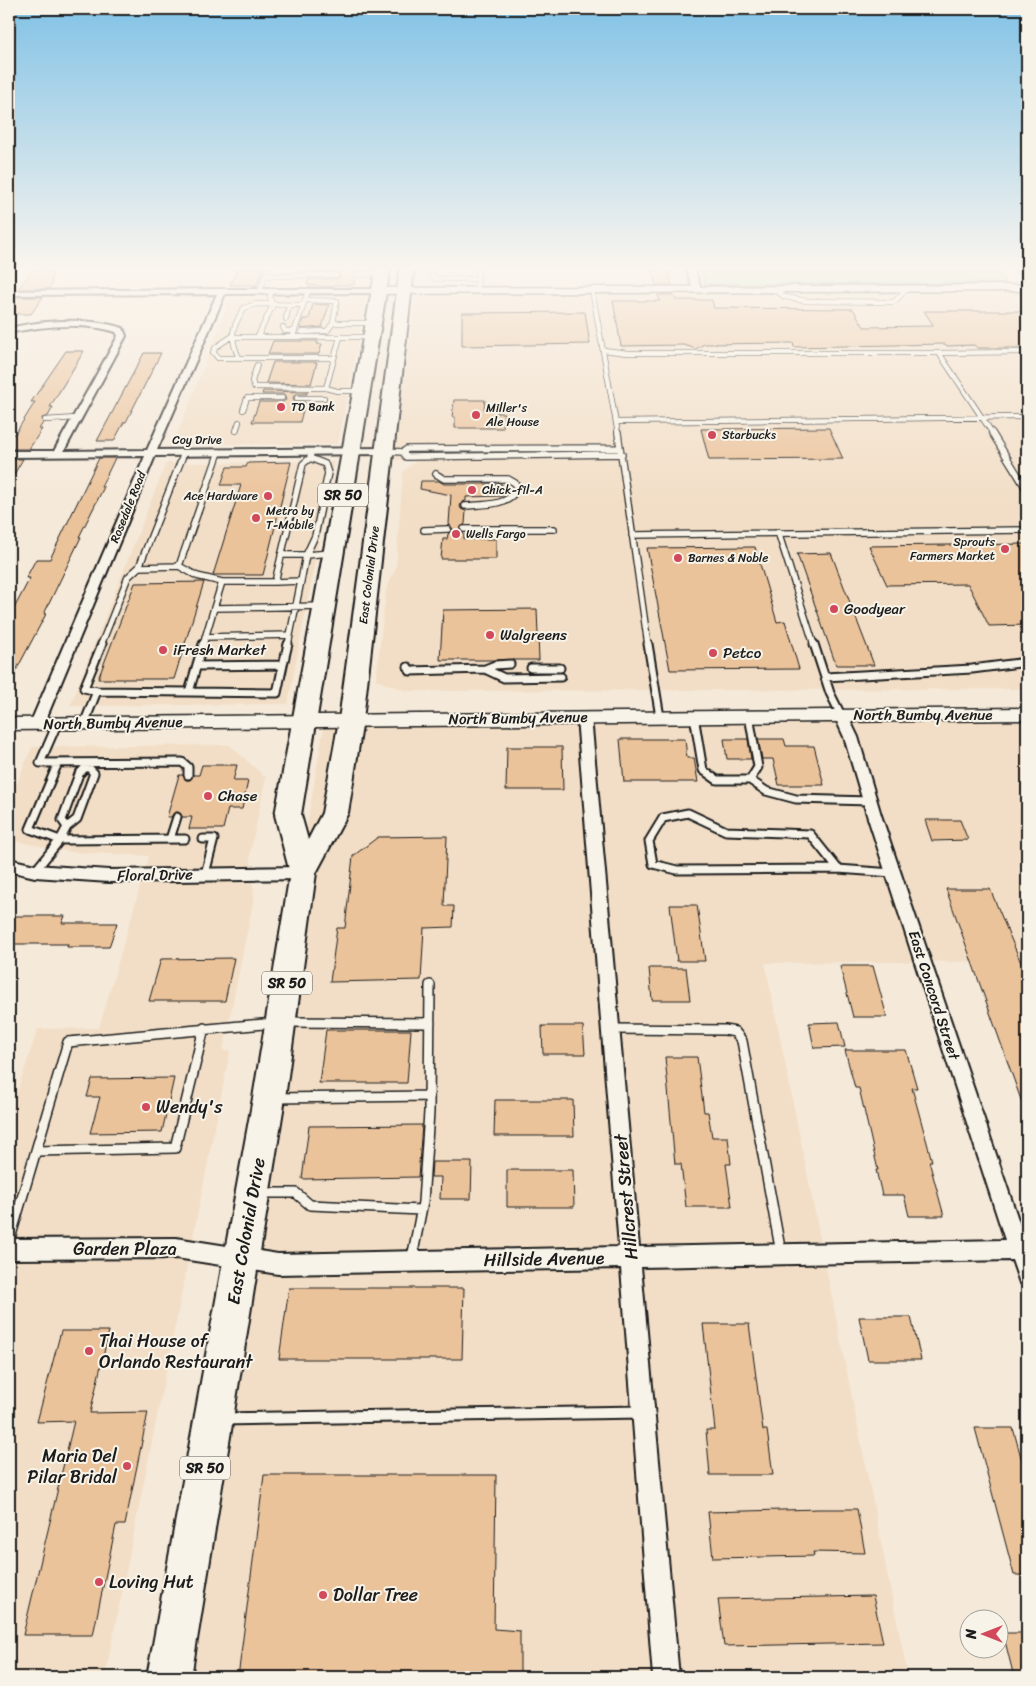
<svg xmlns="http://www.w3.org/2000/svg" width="1036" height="1686" viewBox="0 0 1036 1686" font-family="Sriracha,sans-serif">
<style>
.built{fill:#f2dec6}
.green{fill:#a8ecb6;stroke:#628469}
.building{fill:#ebc39b;stroke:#1c1c1c}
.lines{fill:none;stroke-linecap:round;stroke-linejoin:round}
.service-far4-casing{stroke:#1c1c1c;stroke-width:6}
.service-far3-casing{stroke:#1c1c1c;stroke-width:8}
.service-far2-casing{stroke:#1c1c1c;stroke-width:11}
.service-far1-casing{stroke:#1c1c1c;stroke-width:12}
.service-casing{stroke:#1c1c1c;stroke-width:15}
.minor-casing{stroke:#1c1c1c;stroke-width:4}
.tertiary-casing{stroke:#1c1c1c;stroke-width:3}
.trunk-casing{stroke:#1c1c1c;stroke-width:4}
.service-far4{stroke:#f7f3e8;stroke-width:4.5}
.service-far3{stroke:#f7f3e8;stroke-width:5.5}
.service-far2{stroke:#f7f3e8;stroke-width:7}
.service-far1{stroke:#f7f3e8;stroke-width:9}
.service{stroke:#f7f3e8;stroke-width:11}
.minor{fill:#f7f3e8;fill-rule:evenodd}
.tertiary{fill:#f7f3e8;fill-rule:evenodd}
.trunk{fill:#f7f3e8;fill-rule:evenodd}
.poi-dot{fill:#d1495b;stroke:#f7f3e8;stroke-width:2}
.labels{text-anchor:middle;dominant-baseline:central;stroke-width:4;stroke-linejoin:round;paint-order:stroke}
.far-poi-label{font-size:12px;fill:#1c1c1c;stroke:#f7f3e8;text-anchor:start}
.far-street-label{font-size:12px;fill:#1c1c1c;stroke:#f7f3e8}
.shield{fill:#f7f3e8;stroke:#5e5c59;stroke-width:1}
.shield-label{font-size:14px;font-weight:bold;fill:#1c1c1c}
.poi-label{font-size:15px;fill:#1c1c1c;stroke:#f7f3e8;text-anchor:start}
.street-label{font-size:15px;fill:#1c1c1c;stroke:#f7f3e8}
.near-poi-label{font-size:18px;fill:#1c1c1c;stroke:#f7f3e8;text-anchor:start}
.near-street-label{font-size:18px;fill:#1c1c1c;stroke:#f7f3e8}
</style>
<rect width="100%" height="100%" fill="#f5e9d9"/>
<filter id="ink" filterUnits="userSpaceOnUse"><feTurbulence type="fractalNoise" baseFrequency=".02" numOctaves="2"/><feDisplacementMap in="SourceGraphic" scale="10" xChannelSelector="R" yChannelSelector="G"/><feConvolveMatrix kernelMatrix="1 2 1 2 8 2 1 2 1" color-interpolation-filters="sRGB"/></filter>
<g filter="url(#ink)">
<!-- built -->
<path class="built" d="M1027,293V689L407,691L376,680L386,591L396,567L403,472L417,460H394L416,295Z
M360,297L366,299L338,444H173L231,298Z
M334,462L288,704L70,706L166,463Z
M1027,714V961L765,963L908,1677H161L325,720Z
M230,745L266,778L250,853L254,898L223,1051H230L105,1677H9V1116L38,1029L99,1028L149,856L71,852L9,840V801L32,747Z"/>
<!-- green -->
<path class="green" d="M700,268H995L1006,283L705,284Z"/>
<!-- building -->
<path class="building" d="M34,268H53L51,286L49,289H18Z
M238,268H264L257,285H230Z
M312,268H358L353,274L355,279L354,285H334V287L307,285L308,279H336L340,277L338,271H311Z
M652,268H667L672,285H656Z
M658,295H674L676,300H712L714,308L853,309L864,327L934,326L924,311H1020L1027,319V348H977L974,345L947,346L945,344L794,347L793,343L704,344L696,349L684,345L621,346L613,301H660Z
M12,297H43L31,314H9V300Z
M313,304L329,305L322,327L300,329L303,319H309Z
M585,312L590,344L462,346V313Z
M273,341H318L317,344H322L319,354H268Z
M66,351H84L50,407H53L48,416L42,418L43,423L39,429H42L29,449H9V434H15L35,402H31Z
M144,353H161L126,422H124L114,441H97Z
M273,362H317L311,384L266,383Z
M263,391L307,392V394H295L293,398L295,402H305L300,422H252L259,402H282L286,400L284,394H262Z
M454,400H485L484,409H497V413H504L503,428H455V417H452Z
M829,428L843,459L709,460L701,429Z
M99,458H115L101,487H104L79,537H81L44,614H46L9,684V618L30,578H26L36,559H50Z
M9,459H23L9,483Z
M291,462L263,575H213L241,485H221L227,467H246L248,463Z
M421,481H439L444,484H502V496L466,497V501L462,502L460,506L461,509L466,511L465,524L459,529L460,532L464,534V539H496V559H441L443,539H447L448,534L453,529L449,524L451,495L420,489Z
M1027,544V625L989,626L968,584L887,585L869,546Z
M755,547L777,622L785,621L799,669L670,670L647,548Z
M831,553L874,665H836L797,554Z
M204,582L174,679H98L135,583Z
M537,609L539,660H440L443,610Z
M620,739H685L687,758H694L698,782H624Z
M724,739H748L751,759H727Z
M758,739H784L786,746H814L824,785H779L773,759H762Z
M507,747H562L563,790H506Z
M202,765H237L233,781H248L242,809H228L223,829H189L192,817H182L178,812L174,813L171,817H167L179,775H183L186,780H190L193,775H199Z
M925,820H960L968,840L932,841Z
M447,836L444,906H454L453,927L424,928L421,980L330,982L337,928H345L353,856L378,837Z
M946,889H990L1022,965H1027V1110L1025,1111Z
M670,905H697L705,961H677Z
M9,916H65L62,923H117L109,947H67L68,944H9Z
M234,958L225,1001H149L161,959Z
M840,966H873L887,1017H853Z
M649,968H686L690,1000H652Z
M839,1022L845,1047L814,1048L809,1023Z
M542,1026H583L585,1054H543Z
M326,1030H411L407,1083H319Z
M845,1050H906L917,1088H912L932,1161H929L944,1216H909L904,1195H882L876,1170H878L859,1088H855Z
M665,1057H697L704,1112H708L712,1137H728L731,1164H726L732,1207H686L681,1164H675Z
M174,1078L162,1132L90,1133L100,1097H87L92,1079Z
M495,1100H573L574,1136H494Z
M422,1125L418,1177L302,1179L309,1126Z
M432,1162H472L471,1199H440L441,1177H431Z
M507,1170H573L574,1207H507Z
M289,1288H464L462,1359H279Z
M859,1317H911L921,1360H868Z
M703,1324H749L763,1430H767L773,1475H710L706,1430H715Z
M61,1331H109L90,1413L148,1412L125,1525H116L93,1635H23L74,1421L37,1422Z
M975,1428H1013L1027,1479V1575H1014Z
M264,1475H496L494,1629L520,1631V1677H238Z
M819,1509H857L865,1553L813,1552L814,1556L713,1558L708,1512Z
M873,1596L883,1643L724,1646L718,1599Z
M1003,1633H1027V1677H1014Z"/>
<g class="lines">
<!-- service-far4 casing -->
<g class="service-far4-casing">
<path id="service-far4" d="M428,268L431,269L432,276L437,279H477
M407,270L422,268
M357,275L382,272
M265,276L336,275
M773,289L785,297L807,301L894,302L908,288
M477,290L478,268
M592,290L618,434
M260,291L267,271
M305,300L337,301L333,323H373
M286,319L289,305
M283,327L285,331H295
M302,332L327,331L333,323
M258,336L272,307L270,296L272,291
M293,336L308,291
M340,337L326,388L337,391H361
M604,350L627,353H939
M239,358C229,336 232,328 244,308L256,304L303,305
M334,358H218L213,352L216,347L231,337H371
M257,365L252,381L254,387L326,388
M297,398H324
M243,410L247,398H282
M45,420L77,418
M616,422L1027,417
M236,431L239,422
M993,434L939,353L1027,352"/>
</g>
<!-- service-far3 casing -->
<g class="service-far3-casing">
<path id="service-far3" d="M618,433L648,645
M992,433L1027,490
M385,451L403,452L407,449L620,448
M403,452L406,457L622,454
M310,458L325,464L328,473L315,536L306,555L331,553
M436,474L444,479H508L515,483L518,489C506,507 484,504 465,506
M464,529H554
M424,530L448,529
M778,532L814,645
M632,535L1027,530
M281,555H306L301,581
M179,566L219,452
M139,567L179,566L197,576L222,582
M214,608L222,582H275
M290,635L301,581L275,582L303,464L310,458L311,452
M205,637L290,635L288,645
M101,645L128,577L139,567L184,453
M203,645L214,608L324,606"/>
</g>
<!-- service-far2 casing -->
<g class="service-far2-casing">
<path id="service-far2" d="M648,644L660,717
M814,644L830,693L841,715
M283,665L288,644
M408,667L410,671L485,669L504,678L561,677
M531,668H560
M485,669L495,665L510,664
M825,677L972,669L1027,662
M97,691L84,688L102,644
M189,692L277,693L283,665L197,666
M694,716L703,770L717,780H750L758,767L749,716
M57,724L40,763L182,762L188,767V775
M84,724L97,691L189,692L203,644
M58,763L30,829L60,840L67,827L77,819L94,773L88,767
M750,780L766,791L796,799L870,801
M688,813L726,831L810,834L838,869L677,870L653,864L649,841L663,818Z
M67,827L62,820L79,774L90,763
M170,839L177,817
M203,839H214L205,874
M838,869L893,873
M35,871L60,840L185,839"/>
</g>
<!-- service-far1 casing -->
<g class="service-far1-casing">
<path id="service-far1" d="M286,1022L430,1023
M612,1029L725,1030L735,1032L742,1041L781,1253
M276,1098L429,1096
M37,1151L175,1148L204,1028
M260,1193H296L310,1205L421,1210
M9,1242L68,1042L274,1023
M413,1253L423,1202L429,1112L430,985"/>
</g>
<!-- service casing -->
<g class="service-casing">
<path id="service" d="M412,1261L414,1252
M223,1419L642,1412"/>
</g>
<!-- minor casing -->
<g class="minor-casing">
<path id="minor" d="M686,268H694L701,289L700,291L693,289Z
M1015,268H1023L1027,273V280H1024Z
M219,289H379L383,291L379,293L225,294L157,450L385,448L390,451L385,454L155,456L44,724L42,727H32L30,724L145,456L9,457V451H54L118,336L116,332C84,322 42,326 9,333V328C45,320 87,317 123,328L126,336L64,451L147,450L217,294L9,295V291Z
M841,710L846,712L858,737L881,815L1025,1240H1027V1286L1020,1283L1012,1260L641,1267L679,1677H653L621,1268L278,1274L176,1258L9,1259V1239L176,1238L278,1254L619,1247L577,717L579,714H589L591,717L639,1247L1005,1240L867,815L844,737L834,715L836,712Z
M9,859L35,865L109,870L303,867L308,869L311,873L308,877L303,879L109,882L35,877L9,871Z"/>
</g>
<!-- tertiary casing -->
<g class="tertiary-casing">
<path id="tertiary" d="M1027,285V291L379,294L374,291L379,288Z
M1027,708V720L9,730V718Z"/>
</g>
<!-- trunk casing -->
<g class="trunk-casing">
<path id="trunk" d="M376,268H390L301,815L308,840L322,813L339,720L400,268H414L363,720L348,813L316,873L285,1098L191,1677H147L253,1098L290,873L275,815Z"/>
</g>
<!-- service-far4 -->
<use href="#service-far4" class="service-far4"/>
<!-- service-far3 -->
<use href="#service-far3" class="service-far3"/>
<!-- service-far2 -->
<use href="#service-far2" class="service-far2"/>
<!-- service-far1 -->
<use href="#service-far1" class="service-far1"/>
<!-- service -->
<use href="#service" class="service"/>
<!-- minor -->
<use href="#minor" class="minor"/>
<!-- tertiary -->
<use href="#tertiary" class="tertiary"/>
<!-- trunk -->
<use href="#trunk" class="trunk"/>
</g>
</g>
<!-- sky -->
<linearGradient id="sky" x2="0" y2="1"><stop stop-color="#81c2e6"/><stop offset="0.53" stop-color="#faf5ee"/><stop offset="1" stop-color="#faf5ee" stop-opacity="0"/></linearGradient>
<rect width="1036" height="504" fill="url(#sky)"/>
<!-- markers -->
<g class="poi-dot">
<circle cx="281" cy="407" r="5"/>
<circle cx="476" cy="415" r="5"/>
<circle cx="712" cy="435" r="5"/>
<circle cx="472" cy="490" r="5"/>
<circle cx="268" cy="496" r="5"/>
<circle cx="256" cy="518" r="5"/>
<circle cx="456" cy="534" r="5"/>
<circle cx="1005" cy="549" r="5"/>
<circle cx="678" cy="558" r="5"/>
<circle cx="834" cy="609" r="5"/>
<circle cx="490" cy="635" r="5"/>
<circle cx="163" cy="650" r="5"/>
<circle cx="713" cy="653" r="5"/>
<circle cx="208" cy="796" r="5"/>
<circle cx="146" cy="1107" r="5"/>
<circle cx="89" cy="1351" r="5"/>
<circle cx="127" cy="1466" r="5"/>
<circle cx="99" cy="1582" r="5"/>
<circle cx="323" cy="1595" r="5"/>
</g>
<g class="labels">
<!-- far-poi labels -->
<g class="far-poi-label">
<text x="291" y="407">TD Bank</text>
<text x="486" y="408">Miller's<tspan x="486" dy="14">Ale House</tspan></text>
<text x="722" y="435">Starbucks</text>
<text x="482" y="490">Chick-fil-A</text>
<text x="258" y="496" text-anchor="end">Ace Hardware</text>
<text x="266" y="511">Metro by<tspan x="266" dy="14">T-Mobile</tspan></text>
<text x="466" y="534">Wells Fargo</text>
<text x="995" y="542" text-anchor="end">Sprouts<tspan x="995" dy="14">Farmers Market</tspan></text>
<text x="688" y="558">Barnes &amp; Noble</text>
</g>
<!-- far-street labels -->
<g class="far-street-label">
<text x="197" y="440">Coy Drive</text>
<text transform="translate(128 507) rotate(-68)">Rosedale Road</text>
<text transform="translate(369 575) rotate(-83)">East Colonial Drive</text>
</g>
<!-- shield labels -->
<g class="shield">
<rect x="318" y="483.5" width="50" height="23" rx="4"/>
<rect x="262" y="971.5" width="50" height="23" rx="4"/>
<rect x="180" y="1456.5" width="50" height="23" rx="4"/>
</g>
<g class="shield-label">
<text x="343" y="495">SR 50</text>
<text x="287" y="983">SR 50</text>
<text x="205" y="1468">SR 50</text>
</g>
<!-- poi labels -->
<g class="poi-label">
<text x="844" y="609">Goodyear</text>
<text x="500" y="635">Walgreens</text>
<text x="173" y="650">iFresh Market</text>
<text x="723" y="653">Petco</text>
<text x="218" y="796">Chase</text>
</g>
<!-- street labels -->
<g class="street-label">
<text x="923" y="715">North Bumby Avenue</text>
<text transform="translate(518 718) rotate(-1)">North Bumby Avenue</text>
<text transform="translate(113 723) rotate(-1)">North Bumby Avenue</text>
<text transform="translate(155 875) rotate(-1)">Floral Drive</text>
<text transform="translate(934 995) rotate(72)">East Concord Street</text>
</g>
<!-- near-poi labels -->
<g class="near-poi-label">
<text x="156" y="1107">Wendy's</text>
<text x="99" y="1341">Thai House of<tspan x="99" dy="21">Orlando Restaurant</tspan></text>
<text x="117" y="1456" text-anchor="end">Maria Del<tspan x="117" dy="21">Pilar Bridal</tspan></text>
<text x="109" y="1582">Loving Hut</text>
<text x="333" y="1595">Dollar Tree</text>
</g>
<!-- near-street labels -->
<g class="near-street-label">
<text transform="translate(626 1197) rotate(-95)">Hillcrest Street</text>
<text transform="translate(246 1231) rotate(-80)">East Colonial Drive</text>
<text x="125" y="1249">Garden Plaza</text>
<text transform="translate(544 1259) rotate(-1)">Hillside Avenue</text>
</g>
</g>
<!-- margin -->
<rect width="1036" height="1686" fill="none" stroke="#f7f3e8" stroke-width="30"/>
<rect x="15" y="15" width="1006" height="1656" fill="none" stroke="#1c1c1c" stroke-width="2" filter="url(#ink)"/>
<!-- north arrow -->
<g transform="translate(984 1634) rotate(270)"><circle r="24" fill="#f7f3e8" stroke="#9f9d96"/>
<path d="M0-4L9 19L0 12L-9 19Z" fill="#d1495b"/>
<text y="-8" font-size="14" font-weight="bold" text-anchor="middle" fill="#1c1c1c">N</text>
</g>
</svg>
